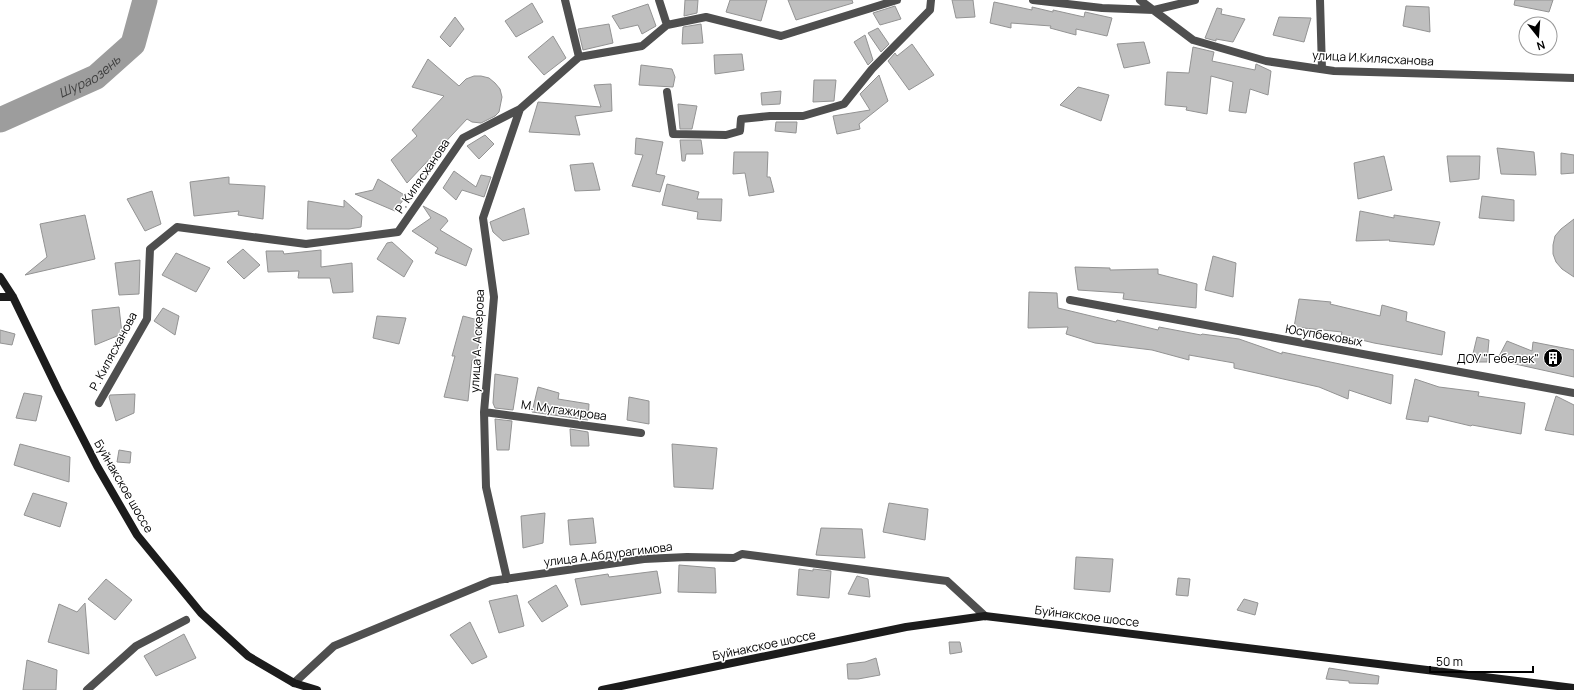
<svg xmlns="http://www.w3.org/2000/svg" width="1574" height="690" viewBox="0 0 1574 690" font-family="Manrope,sans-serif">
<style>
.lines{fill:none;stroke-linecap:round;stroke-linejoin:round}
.river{stroke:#9d9d9d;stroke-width:25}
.building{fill:#bfbfbf;stroke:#939393}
.street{stroke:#4f4f4f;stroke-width:8}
.secondary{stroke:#1c1c1c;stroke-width:8}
.labels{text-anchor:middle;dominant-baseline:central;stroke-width:3;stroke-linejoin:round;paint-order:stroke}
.street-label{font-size:12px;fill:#000;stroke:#fff}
.poi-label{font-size:12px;fill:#000;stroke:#fff;text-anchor:end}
.water-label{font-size:13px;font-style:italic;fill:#3e3e3e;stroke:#fff}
</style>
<rect width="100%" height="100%" fill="#fff"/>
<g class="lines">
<!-- river -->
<path class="river" id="s1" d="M0,120L96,77L133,44L145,0"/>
</g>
<!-- building -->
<path class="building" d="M685,0H698L697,13L684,16Z
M730,0H767L761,21L726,12Z
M788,0H852L853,3L796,20Z
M952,0H973L975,17L956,18Z
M1515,0H1553L1549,12L1514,5Z
M994,2L1032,10V7L1053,12V10L1084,17L1085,12L1112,18L1107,36L1076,29V35L1050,28L1051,26L1011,23V28L990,23Z
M532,3L543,22L516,37L505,21Z
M648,4L656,26L642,34L638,25L620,29L612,16Z
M895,6L901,19L880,25L873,13Z
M1406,6L1429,7L1430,32L1403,26Z
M1217,8L1222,9L1221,14L1245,19L1233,42L1216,39V41L1205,38Z
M455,17L464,29L450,47L440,37Z
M1279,17L1311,18L1304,42L1273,35Z
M609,24L613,43L583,50L578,29Z
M701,24L703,43L682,44L683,27Z
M878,28L889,44L881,52L868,33Z
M865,35L873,60L868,65L854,42Z
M553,36L566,58L544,75L528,57Z
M1144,42L1150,63L1124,68L1117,44Z
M912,44L934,75L909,90L888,61L895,53L897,56Z
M1193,47L1214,52L1212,61L1255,70L1256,64L1271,71L1268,95L1250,89L1246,113L1229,111L1233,82L1211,76L1207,114L1186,110L1187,107L1165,105L1167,72L1189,73Z
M742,54L744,70L715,74L714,55Z
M428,59L459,86L466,79L474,76H481L489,78L495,83L500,89L502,97L499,112L495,116L481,123L472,122L467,119L407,183L391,160L417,136L412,130L444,96L412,87Z
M641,65L672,69L675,77L673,87L639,85Z
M879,75L888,101L859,124L860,129L837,134L833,116L870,110L860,94Z
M814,80H836L834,101L813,102Z
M611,84L612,111L575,116L580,135L529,132L538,102L601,107L594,85Z
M1078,87L1109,95L1101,121L1060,105Z
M781,91L780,104L762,105L761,93Z
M678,104L697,106L692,129H680Z
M776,122H797L796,133L775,131Z
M485,135L494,144L479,159L467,146Z
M636,138L663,142L656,174L665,176L660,192L632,186L643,155L635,154Z
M680,140H701L703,154H686L685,161H682Z
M1497,148L1534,152L1536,175L1501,174Z
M734,152H768L767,177H770L774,192L749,196L745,173L733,174Z
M1561,153L1574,155V173L1561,174Z
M1384,156L1392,190L1358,199L1354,163Z
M1447,156H1480L1479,179L1450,182Z
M593,163L600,190L575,191L570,165Z
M454,171L476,187L481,175L491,177L484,197L462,190L456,200L443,188Z
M229,177V184L265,186L263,219L238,215L239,211L194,216L190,182Z
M378,179L406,196L395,211L355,194L373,190Z
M667,184L699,192L697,199H722L721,221L697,219L698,212L662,205Z
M152,191L161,224L145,231L127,199Z
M1482,196L1514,200V221L1479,218Z
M344,200L362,216L361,227L349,229H307L308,201L344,207Z
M423,206L446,218L448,221L440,230L472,249L466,266L435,253L438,248L412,231L431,218Z
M524,208L529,234L503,241L493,232L490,222Z
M1360,211L1394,218V215L1440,222L1434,245L1389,241L1390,240L1356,241Z
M85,215L95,259L25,275L47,257L40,224Z
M1574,219V277L1562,269L1556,262L1553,254V245L1555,236L1561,229Z
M392,242L413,261L404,277L377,259L387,243Z
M243,249L260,265L244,279L227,262Z
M321,250V267L352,263L353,292L333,293L330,278H298L299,271L268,272L266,251H283L284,254Z
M176,253L210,268L196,292L162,275Z
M1213,256L1236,263L1233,297L1205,290Z
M140,260L139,294L119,295L115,263Z
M1075,267L1110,268V270L1158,269V274L1197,284L1196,308L1123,299L1124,293L1078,290Z
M1029,292L1057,293L1058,308L1116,322L1117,320L1158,330L1159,327L1201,335L1202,334L1239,339L1282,354V352L1393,375L1391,404L1349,390L1348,399L1319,387L1234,368V363L1189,355V360L1152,350L1095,343L1066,334L1068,327L1028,328Z
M1299,299L1331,302L1330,304L1380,316L1382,305L1407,312L1406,321L1445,332L1442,355L1374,343L1341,335L1342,332L1294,327Z
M119,307L122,334L95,345L92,310Z
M163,308L179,316L175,335L154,321Z
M377,316L406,318L399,344L373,338Z
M463,316L478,320V326L482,328L475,361L472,360L468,401L444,397L455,356H452Z
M0,330L15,334L12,345L0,343Z
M1477,337L1489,340L1487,362H1471Z
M1507,341L1532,351L1533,342L1574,350V377L1497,360Z
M495,374L518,378L513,410L495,408L493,403Z
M1415,379L1439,387L1479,392L1478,396L1525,403L1521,434L1472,425L1471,426L1429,416L1428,422L1406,419Z
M538,387L559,393L558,399L589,404L588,420L532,412Z
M24,393L42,396L36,421L16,418Z
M135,394L134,413L116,421L109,397L110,395Z
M1556,396L1574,405V435L1545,430Z
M629,397L649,401V424L627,420Z
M495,419L512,421L509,450H497Z
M570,429L588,432L589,446H571Z
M20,444L70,457L69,482L14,465Z
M672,444L717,448L713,489L674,487Z
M119,450L131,452L130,463L117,462Z
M33,493L67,503L60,527L24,515Z
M889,503L928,509L925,540L883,532Z
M545,513L543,543L523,548L521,516Z
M593,518L596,543L570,545L568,520Z
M821,528L862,529L865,558L816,555Z
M1076,557L1113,559L1110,592L1074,589Z
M679,565L715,568L716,593L678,592Z
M799,569L813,571V569L831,571L829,598L797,595Z
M657,571L661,593L581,605L575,579L608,574L609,577Z
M857,576L868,579L870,597L848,594Z
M1178,578L1190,579L1188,596L1176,595Z
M106,579L132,600L115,620L88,599Z
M556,585L568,606L542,622L528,602Z
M517,595L524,626L499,633L489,601Z
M1244,599L1258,603L1255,615L1237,610Z
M85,603L89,654L48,642L59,604L77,612Z
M470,622L487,657L472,664L450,635Z
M184,634L196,658L156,676L144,656Z
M949,642H960L962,652L950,654Z
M876,658L880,675L858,679H848L847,664L865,662Z
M27,660L57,670L56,690H23Z
M1329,668L1379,676L1378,684L1349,683V681L1326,679Z"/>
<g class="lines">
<!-- street -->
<path class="street" d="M565,0L579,57
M659,0L667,25
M1033,0L1102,8L1154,10L1195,0
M1140,0L1193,40L1266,61L1334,71L1574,78
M1320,0L1322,69
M667,92L673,134L726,135L740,131L741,119L770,116H803L844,104L872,69L930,10L931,0
M1070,300L1574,393
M99,403L147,319L150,249L177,227L306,244L398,232L463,138L520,109L579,57L642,46L667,25L706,17L781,36L897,0
M484,412L641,433
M507,579L486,487L484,412L494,297L483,218L520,109
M294,683L334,646L491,581L644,559L687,557L734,558L742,554L947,581L985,616
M87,690L136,646L186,620"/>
<!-- secondary -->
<path class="secondary" d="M0,277L13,297L58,390L97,466L137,535L201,613L248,656L294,683L317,690
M0,297H13
M602,690L906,627L985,616L1574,688"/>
</g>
<!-- icons -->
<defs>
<g id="building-disc" transform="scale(1)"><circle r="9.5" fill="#000" stroke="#fff"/><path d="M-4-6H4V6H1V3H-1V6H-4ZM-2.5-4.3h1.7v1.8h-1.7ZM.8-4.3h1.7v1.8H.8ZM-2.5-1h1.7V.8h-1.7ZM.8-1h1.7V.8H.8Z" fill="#fff"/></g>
</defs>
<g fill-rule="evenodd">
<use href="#building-disc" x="1553" y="358"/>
</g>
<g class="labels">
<!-- street labels -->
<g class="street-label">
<text transform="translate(1373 58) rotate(3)">улица И.Килясханова</text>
<text transform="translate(422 176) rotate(-56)">Р. Килясханова</text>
<text transform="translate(1324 335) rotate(10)">Юсупбековых</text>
<text transform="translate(477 341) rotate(-87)">улица А. Аскерова</text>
<text transform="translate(113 351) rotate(-62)">Р. Килясханова</text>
<text transform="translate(564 410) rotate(8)">М. Мугажирова</text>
<text transform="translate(124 486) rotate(60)">Буйнакское шоссе</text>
<text transform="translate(608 554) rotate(-7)">улица А.Абдурагимова</text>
<text transform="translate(1087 616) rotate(7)">Буйнакское шоссе</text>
<text transform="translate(764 645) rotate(-12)">Буйнакское шоссе</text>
</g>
<!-- poi labels -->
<g class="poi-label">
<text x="1539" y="358">ДОУ "Гебелек"</text>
</g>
<!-- water labels -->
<g class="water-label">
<text stroke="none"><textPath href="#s1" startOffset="100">Шураозень</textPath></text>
</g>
</g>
<!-- north arrow -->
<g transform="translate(1538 36) rotate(163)"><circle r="19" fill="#ffffff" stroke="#999999"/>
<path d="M0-3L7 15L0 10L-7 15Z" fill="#000000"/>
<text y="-6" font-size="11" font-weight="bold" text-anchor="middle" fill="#000000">N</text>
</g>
<!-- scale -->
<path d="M1430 666v6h103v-6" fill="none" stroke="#000000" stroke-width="2"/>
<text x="1436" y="666" font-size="12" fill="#000000" stroke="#ffffff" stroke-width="3" paint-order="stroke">50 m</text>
</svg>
